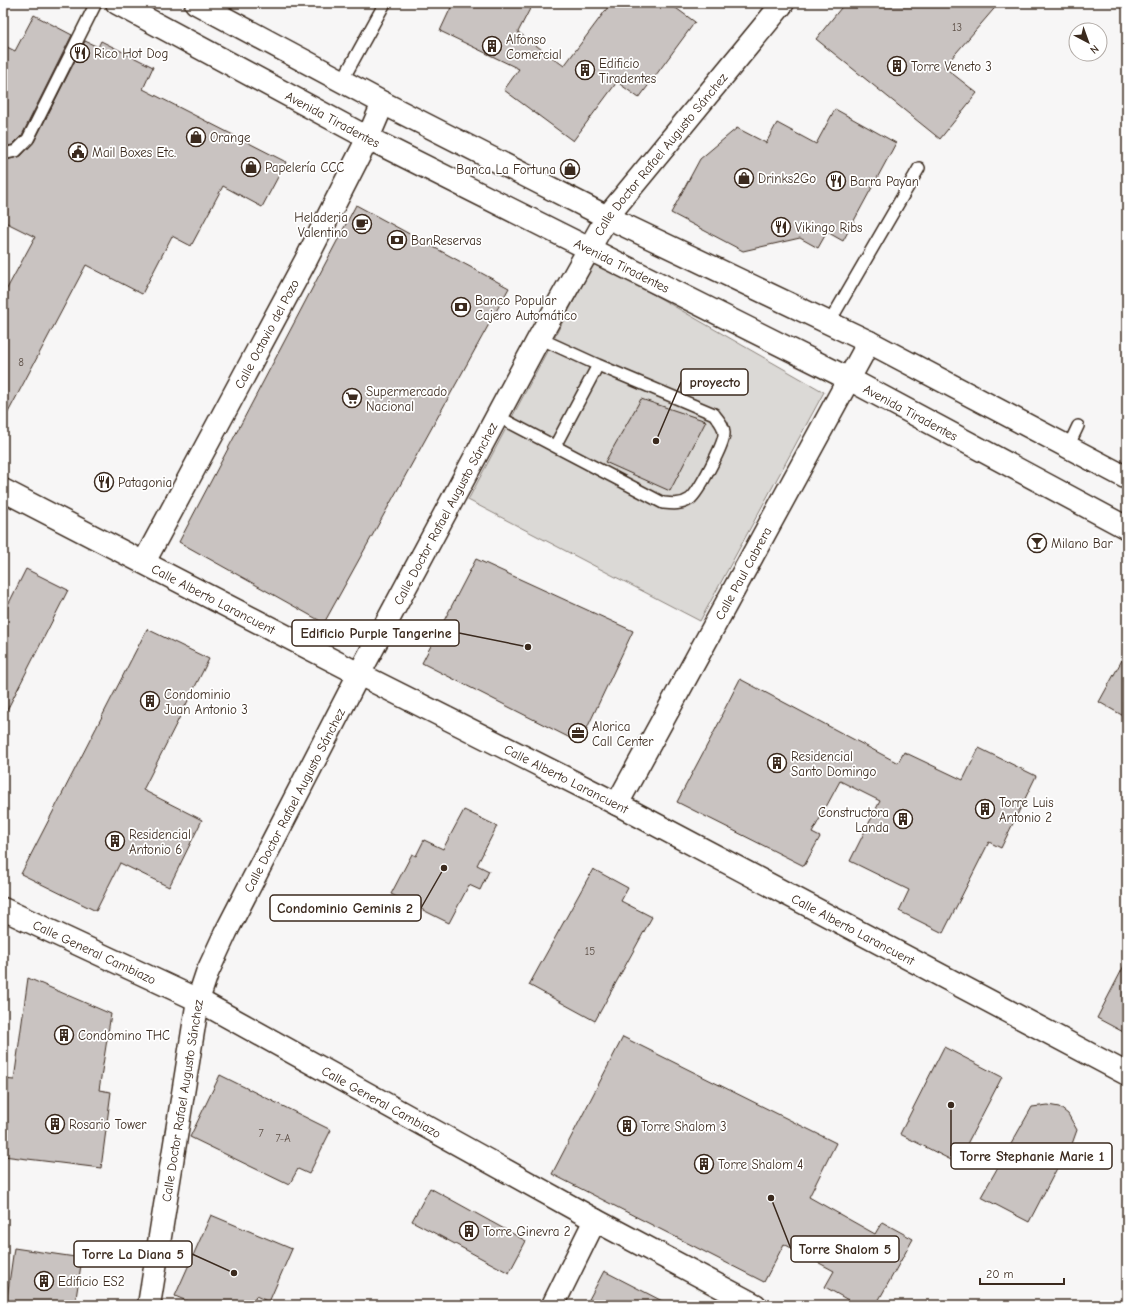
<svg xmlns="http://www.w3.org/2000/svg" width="1130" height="1308" viewBox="0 0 1130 1308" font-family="'Comic Neue',sans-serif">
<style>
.green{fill:#dbd9d6;stroke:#8b827a}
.building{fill:#c9c3c1;stroke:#3b2a1e}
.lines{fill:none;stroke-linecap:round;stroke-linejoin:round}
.lane-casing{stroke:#3b2a1e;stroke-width:14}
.street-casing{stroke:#3b2a1e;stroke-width:25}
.secondary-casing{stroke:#3b2a1e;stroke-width:25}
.lane{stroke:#fff;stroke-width:11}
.street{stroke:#fff;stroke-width:22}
.secondary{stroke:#fff;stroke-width:22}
.labels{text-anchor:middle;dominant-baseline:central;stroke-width:3.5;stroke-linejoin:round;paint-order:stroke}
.number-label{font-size:11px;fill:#5e5047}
.poi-label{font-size:13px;fill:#3b2a1e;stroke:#fff;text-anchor:start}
.street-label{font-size:13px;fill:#3b2a1e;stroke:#fff}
.leader{fill:none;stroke:#3b2a1e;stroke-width:1.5}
.callout-dot{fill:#3b2a1e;stroke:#fff;stroke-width:1.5}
.callout{fill:#fff;stroke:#3b2a1e;stroke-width:1.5}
.callout-label{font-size:14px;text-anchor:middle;font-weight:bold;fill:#3b2a1e}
</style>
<rect width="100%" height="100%" fill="#f7f6f6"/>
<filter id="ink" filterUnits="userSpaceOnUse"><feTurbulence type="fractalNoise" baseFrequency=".025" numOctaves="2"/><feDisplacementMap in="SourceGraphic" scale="8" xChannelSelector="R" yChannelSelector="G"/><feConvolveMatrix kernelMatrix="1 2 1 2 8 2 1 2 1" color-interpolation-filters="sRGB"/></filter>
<g filter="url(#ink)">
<!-- green -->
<path class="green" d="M595,261L824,392L700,621L468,500Z"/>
<!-- building -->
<path class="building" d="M453,3H533L518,32L564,66L611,3H669L695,22L639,98L617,82L573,141L504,90L519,69L440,31Z
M845,3H999L944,67L977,93L940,139L816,39Z
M34,15L72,35L22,135L12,145L3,147V45L15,51Z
M85,41L98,47L101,41L153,67L143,89L286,162L262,207L223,186L191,246L172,236L142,294L86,265L3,422V296L35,237L3,221V161L21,156L34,142Z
M835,109L896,143L843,241L827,232L818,248L800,238L743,251L671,213L700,159L737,128L766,143L777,123L816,144Z
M356,205L509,288L324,623L179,542Z
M641,399L706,421L670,491L605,462Z
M476,559L633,631L580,743L422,663Z
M26,569L68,590L3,718V615Z
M147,629L209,659L143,790L202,820L169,887L120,863L96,911L21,874Z
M1127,651V718L1099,702Z
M740,679L898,763L904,752L963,780L979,748L1036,776L1001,848L989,842L943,933L899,911L909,890L850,861L880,801L840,781L812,833L820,837L804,866L677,802L722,717L721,716Z
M464,810L497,826L477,865L489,871L480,890L469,885L449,923L391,894L412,854L416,856L424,840L443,849Z
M593,869L628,888L621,901L652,917L595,1021L529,985Z
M1127,960V1034L1097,1018Z
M28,978L111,1014L99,1090L111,1092L101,1168L3,1156V1079L14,1080Z
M623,1037L836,1143L809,1197L875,1234L882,1222L913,1239L876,1305H857L825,1287L834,1271L784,1244L764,1282L552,1174Z
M944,1047L1002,1077L957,1163L900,1134Z
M220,1075L331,1130L309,1174L298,1169L289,1185L190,1137Z
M1048,1105L1059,1107L1068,1114L1077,1130L1072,1144L1065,1153L1029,1222L981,1197L1032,1107Z
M430,1188L526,1241L509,1273L412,1221Z
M211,1215L292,1249L269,1302L256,1296L253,1305H196L175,1296Z
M14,1248L82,1258L75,1305H6Z
M604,1271L670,1305H586Z"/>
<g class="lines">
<!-- lane casing -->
<g class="lane-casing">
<path id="lane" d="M342,81L385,3
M3,154L16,151L28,139L96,3
M829,323L919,168
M497,416L663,503C673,504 681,505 690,499C698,493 725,443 724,433C724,425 718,420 714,414L598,365L539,338
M555,446L598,365
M1068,447L1078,426"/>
</g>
<!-- street casing -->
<g class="street-casing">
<g id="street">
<path id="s1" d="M3,490L359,674L617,804L1127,1074"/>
<path id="s2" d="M144,562L306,260L368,138L383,103"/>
<path id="s3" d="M617,804L869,342"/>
<path id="s4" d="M3,909L198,1000L595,1220L755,1305"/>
<path id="s5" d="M149,1305L198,1000L207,973L226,932L359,674L539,338L607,217L783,3"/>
<path d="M553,1305L595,1220"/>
</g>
</g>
<!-- secondary casing -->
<g class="secondary-casing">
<g id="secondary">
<path id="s6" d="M117,3L368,138L849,379L1127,528"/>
<path d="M196,3L383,103L607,217L869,342L1127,478"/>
</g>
</g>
<!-- lane -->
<use href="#lane" class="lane"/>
<!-- street -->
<use href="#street" class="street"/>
<!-- secondary -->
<use href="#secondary" class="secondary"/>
</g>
</g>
<!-- icons -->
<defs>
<g id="building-ring" transform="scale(1)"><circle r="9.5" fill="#fff" stroke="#3b2a1e" stroke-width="1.5"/><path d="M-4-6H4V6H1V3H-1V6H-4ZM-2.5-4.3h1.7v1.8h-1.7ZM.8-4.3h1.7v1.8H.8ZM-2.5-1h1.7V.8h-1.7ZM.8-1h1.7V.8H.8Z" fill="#3b2a1e"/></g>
<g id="restaurant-ring" transform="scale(1)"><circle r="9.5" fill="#fff" stroke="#3b2a1e" stroke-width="1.5"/><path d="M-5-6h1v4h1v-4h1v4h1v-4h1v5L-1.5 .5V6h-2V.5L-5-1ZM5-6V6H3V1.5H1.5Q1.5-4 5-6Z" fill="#3b2a1e"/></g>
<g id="shop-ring" transform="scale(1)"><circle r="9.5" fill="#fff" stroke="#3b2a1e" stroke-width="1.5"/><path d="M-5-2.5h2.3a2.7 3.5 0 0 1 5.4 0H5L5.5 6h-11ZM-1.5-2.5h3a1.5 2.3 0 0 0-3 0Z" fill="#3b2a1e"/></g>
<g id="civic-ring" transform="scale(1)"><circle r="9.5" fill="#fff" stroke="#3b2a1e" stroke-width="1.5"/><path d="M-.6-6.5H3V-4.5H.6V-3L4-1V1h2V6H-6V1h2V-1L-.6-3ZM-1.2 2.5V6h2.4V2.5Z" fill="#3b2a1e"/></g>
<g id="cafe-ring" transform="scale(1)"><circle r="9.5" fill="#fff" stroke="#3b2a1e" stroke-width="1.5"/><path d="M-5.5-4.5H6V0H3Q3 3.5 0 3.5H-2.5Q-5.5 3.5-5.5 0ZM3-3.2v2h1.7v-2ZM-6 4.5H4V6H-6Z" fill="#3b2a1e"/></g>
<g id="bank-ring" transform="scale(1)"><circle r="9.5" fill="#fff" stroke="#3b2a1e" stroke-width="1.5"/><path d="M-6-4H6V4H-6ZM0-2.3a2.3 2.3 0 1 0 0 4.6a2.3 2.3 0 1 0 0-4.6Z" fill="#3b2a1e"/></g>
<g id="supermarket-ring" transform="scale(1)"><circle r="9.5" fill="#fff" stroke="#3b2a1e" stroke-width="1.5"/><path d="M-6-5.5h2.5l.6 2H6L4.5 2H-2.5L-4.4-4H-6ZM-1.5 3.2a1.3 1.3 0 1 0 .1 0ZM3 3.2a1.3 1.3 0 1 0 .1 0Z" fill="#3b2a1e"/></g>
<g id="bar-ring" transform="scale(1)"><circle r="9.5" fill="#fff" stroke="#3b2a1e" stroke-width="1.5"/><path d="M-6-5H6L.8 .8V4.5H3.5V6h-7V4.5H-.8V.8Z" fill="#3b2a1e"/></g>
<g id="office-ring" transform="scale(1)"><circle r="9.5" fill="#fff" stroke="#3b2a1e" stroke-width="1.5"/><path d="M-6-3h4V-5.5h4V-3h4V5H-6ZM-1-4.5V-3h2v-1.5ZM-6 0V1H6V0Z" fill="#3b2a1e"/></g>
</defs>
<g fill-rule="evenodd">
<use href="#building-ring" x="492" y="46"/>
<use href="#restaurant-ring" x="80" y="53"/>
<use href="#building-ring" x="897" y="66"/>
<use href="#building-ring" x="585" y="70"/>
<use href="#shop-ring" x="196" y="137"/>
<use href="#civic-ring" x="78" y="152"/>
<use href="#shop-ring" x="251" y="167"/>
<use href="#shop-ring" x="570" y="169"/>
<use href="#shop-ring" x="744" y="178"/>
<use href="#restaurant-ring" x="836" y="181"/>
<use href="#cafe-ring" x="362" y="224"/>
<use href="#restaurant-ring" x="781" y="227"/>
<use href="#bank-ring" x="397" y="240"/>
<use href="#bank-ring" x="461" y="307"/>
<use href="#supermarket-ring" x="352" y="398"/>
<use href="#restaurant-ring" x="104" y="482"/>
<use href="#bar-ring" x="1037" y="543"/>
<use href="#building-ring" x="150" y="701"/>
<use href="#office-ring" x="578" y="733"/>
<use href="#building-ring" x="777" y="763"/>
<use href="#building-ring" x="985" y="809"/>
<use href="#building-ring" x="903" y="819"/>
<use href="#building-ring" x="115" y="841"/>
<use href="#building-ring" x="64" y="1035"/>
<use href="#building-ring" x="55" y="1124"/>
<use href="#building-ring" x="627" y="1126"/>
<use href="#building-ring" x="704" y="1164"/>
<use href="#building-ring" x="469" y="1231"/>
<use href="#building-ring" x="44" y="1281"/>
</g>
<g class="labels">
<!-- number labels -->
<g class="number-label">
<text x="957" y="27">13</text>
<text x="21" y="362">8</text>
<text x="590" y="951">15</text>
<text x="261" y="1133">7</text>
<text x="283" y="1138">7-A</text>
</g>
<!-- poi labels -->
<g class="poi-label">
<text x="506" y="39">Alfonso<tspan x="506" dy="15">Comercial</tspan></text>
<text x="94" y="53">Rico Hot Dog</text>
<text x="599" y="63">Edificio<tspan x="599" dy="15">Tiradentes</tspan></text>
<text x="911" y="66">Torre Veneto 3</text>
<text x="210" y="137">Orange</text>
<text x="92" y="152">Mail Boxes Etc.</text>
<text x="265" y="167">Papelería CCC</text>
<text x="556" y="169" text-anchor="end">Banca La Fortuna</text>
<text x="758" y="178">Drinks2Go</text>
<text x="850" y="181">Barra Payan</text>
<text x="348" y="217" text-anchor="end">Heladeria<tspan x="348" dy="15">Valentino</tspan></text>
<text x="795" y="227">Vikingo Ribs</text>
<text x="411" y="240">BanReservas</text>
<text x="475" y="300">Banco Popular<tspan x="475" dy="15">Cajero Automático</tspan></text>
<text x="366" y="391">Supermercado<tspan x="366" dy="15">Nacional</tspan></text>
<text x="118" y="482">Patagonia</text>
<text x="1051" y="543">Milano Bar</text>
<text x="164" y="694">Condominio<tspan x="164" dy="15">Juan Antonio 3</tspan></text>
<text x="592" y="726">Alorica<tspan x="592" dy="15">Call Center</tspan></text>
<text x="791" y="756">Residencial<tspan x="791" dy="15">Santo Domingo</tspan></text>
<text x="999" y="802">Torre Luis<tspan x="999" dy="15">Antonio 2</tspan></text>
<text x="889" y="812" text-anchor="end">Constructora<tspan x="889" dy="15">Landa</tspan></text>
<text x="129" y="834">Residencial<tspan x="129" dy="15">Antonio 6</tspan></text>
<text x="78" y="1035">Condomino THC</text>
<text x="69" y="1124">Rosario Tower</text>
<text x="641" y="1126">Torre Shalom 3</text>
<text x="718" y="1164">Torre Shalom 4</text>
<text x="483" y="1231">Torre Ginevra 2</text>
<text x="58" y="1281">Edificio ES2</text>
</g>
<!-- street labels -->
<g class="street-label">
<text stroke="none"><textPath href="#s6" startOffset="245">Avenida Tiradentes</textPath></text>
<text stroke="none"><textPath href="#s5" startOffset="1275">Calle Doctor Rafael Augusto Sánchez</textPath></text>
<text stroke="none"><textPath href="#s6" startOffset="569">Avenida Tiradentes</textPath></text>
<text stroke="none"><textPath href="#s2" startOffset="259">Calle Octavio del Pozo</textPath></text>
<text stroke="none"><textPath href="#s6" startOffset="893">Avenida Tiradentes</textPath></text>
<text stroke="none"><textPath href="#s5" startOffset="855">Calle Doctor Rafael Augusto Sánchez</textPath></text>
<text stroke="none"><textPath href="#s3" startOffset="263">Calle Paul Cabrera</textPath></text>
<text stroke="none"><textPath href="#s1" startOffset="237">Calle Alberto Larancuent</textPath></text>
<text stroke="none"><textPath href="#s1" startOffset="633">Calle Alberto Larancuent</textPath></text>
<text stroke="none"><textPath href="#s5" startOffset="531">Calle Doctor Rafael Augusto Sánchez</textPath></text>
<text stroke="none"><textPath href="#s1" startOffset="957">Calle Alberto Larancuent</textPath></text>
<text stroke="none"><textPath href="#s4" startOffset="101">Calle General Cambiazo</textPath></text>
<text stroke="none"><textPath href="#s5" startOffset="207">Calle Doctor Rafael Augusto Sánchez</textPath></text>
<text stroke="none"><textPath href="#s4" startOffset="425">Calle General Cambiazo</textPath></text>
</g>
</g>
<!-- callouts -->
<path class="leader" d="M656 441L681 382M528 647L459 633M444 868L421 908M951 1105L951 1156M771 1198L791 1249M234 1273L192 1254"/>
<g class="callout-dot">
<circle cx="656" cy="441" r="4"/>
<circle cx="528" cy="647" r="4"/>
<circle cx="444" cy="868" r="4"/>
<circle cx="951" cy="1105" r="4"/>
<circle cx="771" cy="1198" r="4"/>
<circle cx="234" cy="1273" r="4"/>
</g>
<g class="callout">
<rect x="681" y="369" width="67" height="26" rx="4"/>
<rect x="292" y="620" width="167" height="26" rx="4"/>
<rect x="270" y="895" width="151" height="26" rx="4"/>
<rect x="951" y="1143" width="161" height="26" rx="4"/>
<rect x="791" y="1236" width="108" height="26" rx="4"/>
<rect x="74" y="1241" width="118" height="26" rx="4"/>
</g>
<g class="callout-label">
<text x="715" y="387">proyecto</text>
<text x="376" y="638">Edificio Purple Tangerine</text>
<text x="345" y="913">Condominio Geminis 2</text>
<text x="1032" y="1161">Torre Stephanie Marie 1</text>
<text x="845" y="1254">Torre Shalom 5</text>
<text x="133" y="1259">Torre La Diana 5</text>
</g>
<!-- margin -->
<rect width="1130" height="1308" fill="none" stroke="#fff" stroke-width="16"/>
<rect x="8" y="8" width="1114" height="1292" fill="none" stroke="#3b2a1e" stroke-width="1.5" filter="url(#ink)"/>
<!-- north arrow -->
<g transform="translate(1088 42) rotate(139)"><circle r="19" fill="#ffffff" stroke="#b1aaa5"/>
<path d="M0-3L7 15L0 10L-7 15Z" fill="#3b2a1e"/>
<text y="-6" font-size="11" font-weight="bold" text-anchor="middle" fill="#3b2a1e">N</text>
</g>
<!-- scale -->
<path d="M980 1278v6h84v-6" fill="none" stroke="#3b2a1e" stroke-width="2"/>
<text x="986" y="1278" font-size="12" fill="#3b2a1e" stroke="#ffffff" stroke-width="3" paint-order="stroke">20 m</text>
</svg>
